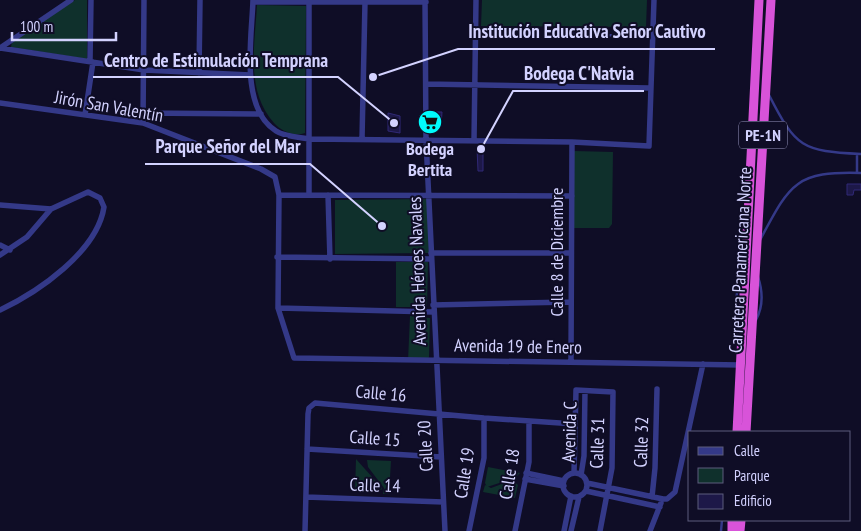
<svg xmlns="http://www.w3.org/2000/svg" width="861" height="531" viewBox="0 0 861 531" font-family="'PT Sans Narrow',sans-serif">
<style>
.green{fill:#0f302c}
.building{fill:#1d1848;stroke:#302876}
.lines{fill:none;stroke-linecap:round;stroke-linejoin:round}
.service{stroke:#343988;stroke-width:2.5}
.minor{stroke:#343988;stroke-width:5.5}
.trunk{stroke:#d853d9;stroke-width:9}
.labels{text-anchor:middle;dominant-baseline:central;stroke-width:4;stroke-linejoin:round;paint-order:stroke}
.shield{fill:#0f0d26;stroke:#9897be;stroke-width:1}
.shield-label{font-size:16px;font-weight:bold;fill:#d3d2ff}
.street-label{font-size:18px;fill:#d3d2ff;stroke:#0f0d26}
.poi-label{font-size:18px;font-weight:bold;fill:#d3d2ff;stroke:#0f0d26}
.leader{fill:none;stroke:#d3d2ff;stroke-width:2}
.callout-dot{fill:#d3d2ff;stroke:#0f0d26;stroke-width:2}
.callout-label{font-size:19px;text-anchor:middle;font-weight:bold;fill:#d3d2ff;stroke:#0f0d26;stroke-width:4;stroke-linejoin:round;paint-order:stroke}
</style>
<rect width="100%" height="100%" fill="#0f0d26"/>
<!-- green -->
<path class="green" d="M75,0H87V59L11,47L12,42Z
M482,0H647L646,27L481,26Z
M257,5L306,6L305,133C294,137 281,131 274,123C245,91 255,44 257,5Z
M574,151L613,152L612,224L609,228H574Z
M429,199V253L335,254V200Z
M396,262H428L427,307H396Z
M410,316L430,318L429,357L427,360L408,361Z
M356,459L382,488L380,493L355,492Z
M367,460L391,461L389,494H383L384,488L368,467Z
M488,467L520,473L515,478L487,487L485,483Z
M513,480L518,485L515,498L483,492L485,485L491,488Z"/>
<!-- building -->
<path class="building" d="M431,112H442L441,126L428,125Z
M388,113L400,116V133L388,131Z
M483,147V171H478L477,148Z
M847,184H861V190H854L853,195H847Z"/>
<g class="lines">
<!-- service -->
<path class="service" d="M556,33L652,37
M769,95C796,148 802,151 861,154
M857,154V173
M760,240C790,184 795,171 861,173
M739,318C734,305 736,290 742,278
M756,320C763,307 763,292 758,277
M721,531L722,520"/>
<!-- minor -->
<path class="minor" d="M253,0C252,36 239,108 276,131C285,137 299,137 310,139L572,142L649,146L654,0
M425,0L426,140L445,531
M253,2H426
M309,2V195
M0,48L144,70L250,75
M0,48L71,0
M90,61L91,0
M199,73L200,0
M426,84L650,88
M0,103L143,123L261,169L275,177L279,195L278,308L294,358L740,365
M143,113L261,114
M85,115L93,62
M143,123L144,0
M362,139L365,2
M474,141L476,0
M279,195L572,196
M328,195L330,259
M0,205L51,209L88,192L100,198L104,207C97,252 38,292 0,310
M0,245L10,250
M431,253H571
M0,255L27,237L51,209
M277,257L431,259
M433,305L571,302
M278,308L433,312
M571,362L572,142
M307,449L441,457
M526,473L564,481
M574,473L576,390L613,392L612,468L600,531
M563 485a12 12 0 1 1 24 0a12 12 0 1 1-24 0Z
M581,475L584,456L585,391
M525,479L564,486
M587,483L663,499H667L675,492L703,364
M586,491L660,507
M306,497L443,502
M652,497L655,468L657,389
M305,531L308,414L309,408L315,403L484,418L575,424
M469,531L484,458V418
M515,531L529,462V422
M564,531L571,496
M571,531L579,497
M650,531L661,503"/>
<!-- trunk -->
<path class="trunk" d="M737,432L759,0
M746,432L771,0
M732,531V520
M740,531L741,520"/>
</g>
<!-- icons -->
<defs>
<g id="supermarket-disc" transform="scale(1.25)"><circle r="9.5" fill="#00fcfd" stroke="#0f0d26"/><path d="M-6-5.5h2.5l.6 2H6L4.5 2H-2.5L-4.4-4H-6ZM-1.5 3.2a1.3 1.3 0 1 0 .1 0ZM3 3.2a1.3 1.3 0 1 0 .1 0Z" fill="#111"/></g>
</defs>
<g fill-rule="evenodd">
<use href="#supermarket-disc" x="430" y="122"/>
</g>
<g class="labels">
<!-- shield labels -->
<rect class="shield" x="739" y="121.5" width="48" height="27" rx="4"/>
<g class="shield-label">
<text x="763" y="135">PE-1N</text>
</g>
<!-- street labels -->
<g class="street-label">
<text transform="translate(109 106) rotate(10)">Jirón San Valentín</text>
<text transform="translate(556 252) rotate(-90)">Calle 8 de Diciembre</text>
<text transform="translate(740 260) rotate(-87)">Carretera Panamericana Norte</text>
<text transform="translate(417 271) rotate(-92)">Avenida Héroes Navales</text>
<text transform="translate(518 346) rotate(1)">Avenida 19 de Enero</text>
<text transform="translate(381 393) rotate(5)">Calle 16</text>
<text transform="translate(569 432) rotate(-88)">Avenida C</text>
<text transform="translate(375 438) rotate(4)">Calle 15</text>
<text transform="translate(641 442) rotate(-88)">Calle 32</text>
<text transform="translate(597 443) rotate(-88)">Calle 31</text>
<text transform="translate(425 446) rotate(-93)">Calle 20</text>
<text transform="translate(464 473) rotate(-81)">Calle 19</text>
<text transform="translate(509 474) rotate(-81)">Calle 18</text>
<text transform="translate(375 485) rotate(2)">Calle 14</text>
</g>
<!-- poi labels -->
<g class="poi-label">
<text x="430" y="148">Bodega<tspan x="430" dy="21">Bertita</tspan></text>
</g>
</g>
<!-- callouts -->
<path class="leader" d="M373 77L458 49H715M394 123L338 77H93M481 149L513 91H644M382 226L310 164H145"/>
<g class="callout-dot">
<circle cx="373" cy="77" r="5"/>
<circle cx="394" cy="123" r="5"/>
<circle cx="481" cy="149" r="5"/>
<circle cx="382" cy="226" r="5"/>
</g>
<g class="callout-label">
<text x="587" y="38">Institución Educativa Señor Cautivo</text>
<text x="216" y="67">Centro de Estimulación Temprana</text>
<text x="579" y="80">Bodega C'Natvia</text>
<text x="228" y="153">Parque Señor del Mar</text>
</g>
<!-- legend -->
<rect x="688" y="431" width="162" height="90" fill="#0f0d26" stroke="#5d5c7d"/>
<rect x="698" y="447" width="25" height="8" fill="#343988" stroke="#5d5c7d"/>
<text x="734" y="456" font-size="15" fill="#d3d2ff">Calle</text>
<rect x="698" y="468" width="25" height="15" fill="#0f302c" stroke="#5d5c7d"/>
<text x="734" y="481" font-size="15" fill="#d3d2ff">Parque</text>
<rect x="698" y="494" width="25" height="15" fill="#1d1848" stroke="#5d5c7d"/>
<text x="734" y="506" font-size="15" fill="#d3d2ff">Edificio</text>
<!-- scale -->
<path d="M12 32v8h104v-8" fill="none" stroke="#d3d2ff" stroke-width="2.5"/>
<text x="20" y="32" font-size="15" fill="#d3d2ff" stroke="#0f0d26" stroke-width="4" paint-order="stroke">100 m</text>
</svg>
